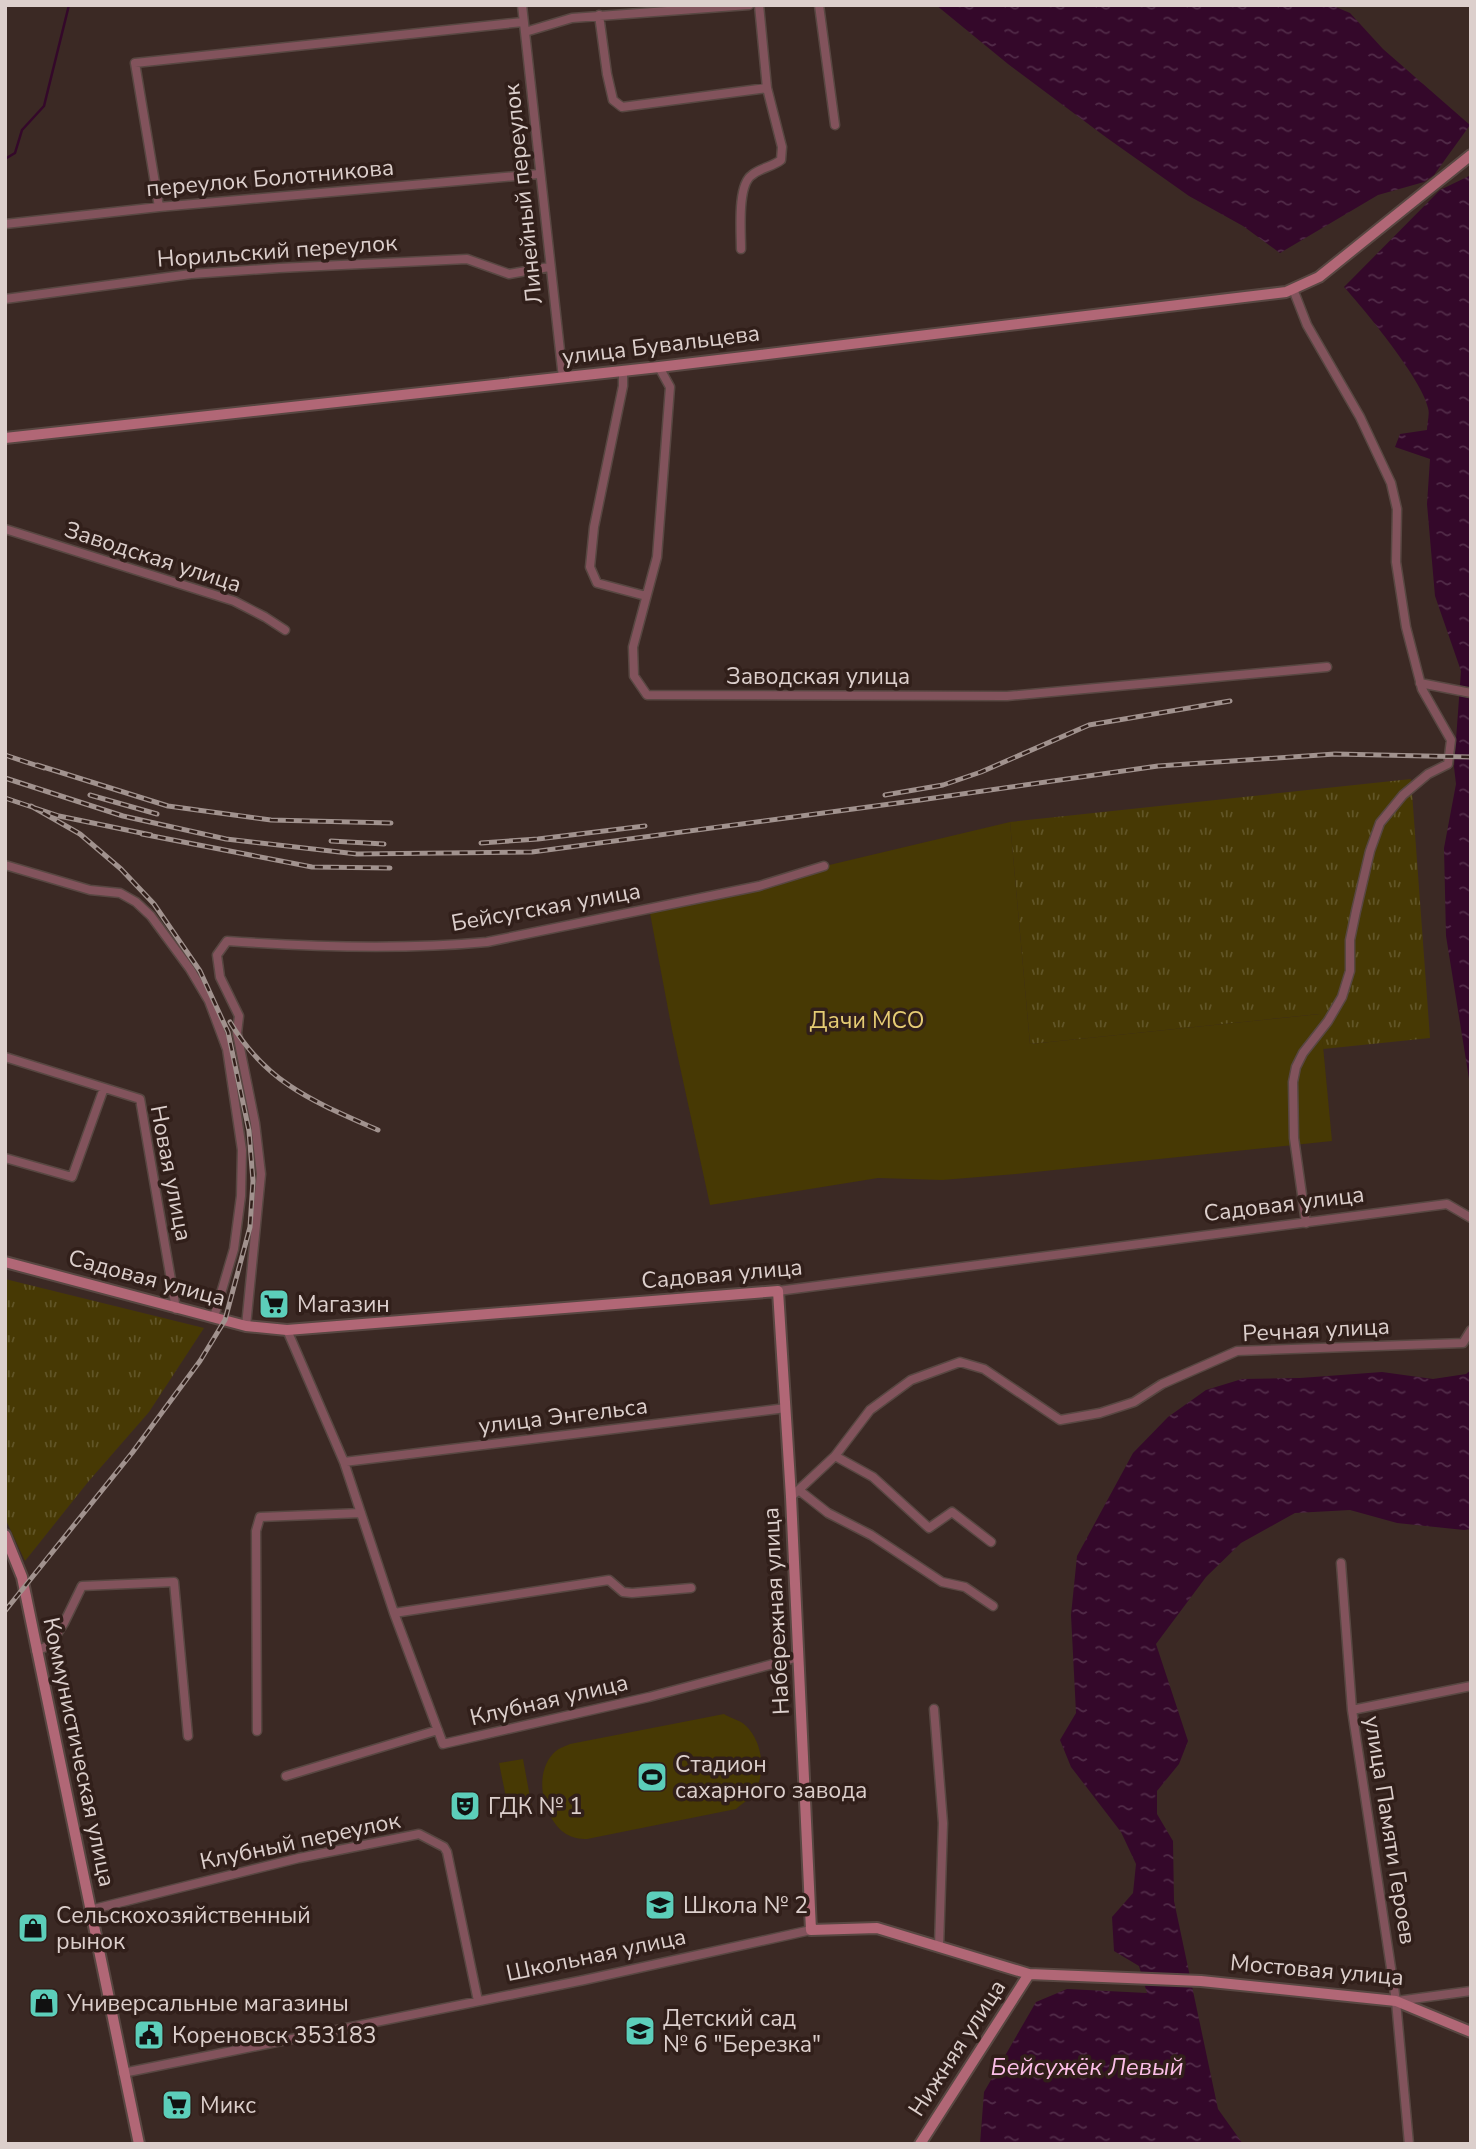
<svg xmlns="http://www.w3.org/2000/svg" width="1476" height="2149" viewBox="0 0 1476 2149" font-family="'Nunito Sans',sans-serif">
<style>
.park{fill:url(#park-tufts)}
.garden{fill:#473904}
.water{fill:url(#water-ripples)}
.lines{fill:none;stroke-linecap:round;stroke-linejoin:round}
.stream{stroke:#34082a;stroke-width:2.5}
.street-casing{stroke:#584742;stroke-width:11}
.secondary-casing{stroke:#584742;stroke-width:14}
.street{stroke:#82535c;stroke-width:8}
.secondary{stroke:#b16776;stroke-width:10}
.rail-casing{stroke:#a1928e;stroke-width:5}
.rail{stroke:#311f1a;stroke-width:2.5;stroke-dasharray:8;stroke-linecap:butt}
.labels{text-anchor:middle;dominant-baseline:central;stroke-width:7;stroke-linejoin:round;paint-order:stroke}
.street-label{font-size:23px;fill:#dccfcc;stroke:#311f1a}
.park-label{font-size:23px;fill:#e6cc74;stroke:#311f1a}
.poi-label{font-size:23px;fill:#dccfcc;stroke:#311f1a;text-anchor:start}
.water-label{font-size:24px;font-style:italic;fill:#fcbee8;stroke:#311f1a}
</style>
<defs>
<pattern id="park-tufts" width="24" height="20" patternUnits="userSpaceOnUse" patternTransform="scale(1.75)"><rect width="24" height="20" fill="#473904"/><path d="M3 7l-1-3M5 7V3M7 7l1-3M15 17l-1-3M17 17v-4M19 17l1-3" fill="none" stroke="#615527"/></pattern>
<pattern id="water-ripples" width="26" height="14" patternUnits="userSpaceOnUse" patternTransform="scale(1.75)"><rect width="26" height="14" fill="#34082a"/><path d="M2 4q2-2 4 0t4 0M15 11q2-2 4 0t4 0" fill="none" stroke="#512b48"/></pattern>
</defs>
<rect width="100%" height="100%" fill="#3b2924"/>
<!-- park -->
<path class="park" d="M1411,779L1430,1038L1323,1049L1319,1014L1030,1044L1010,822Z
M5,1279L204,1328L149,1412L88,1482L25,1561L5,1518Z"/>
<!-- garden -->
<path class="garden" d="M1010,822L1030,1044L1320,1014L1332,1141L1016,1174L942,1180L878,1178L710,1205L672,1030L649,908Z
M724,1714C730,1718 740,1720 745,1725C763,1741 767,1775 753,1794C749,1800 741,1804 736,1809L587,1839C579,1839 573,1838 566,1834C542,1818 532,1771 556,1751C559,1748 566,1746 570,1744Z
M523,1759L532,1808L509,1812L499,1763Z"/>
<!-- water -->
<path class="water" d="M936,5H1331L1350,13L1383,49L1470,125L1434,175L1424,182L1378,195L1280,253L1243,226L1189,196L1107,138L1008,64Z
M1471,175V1091L1446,936L1444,848L1456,784L1454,767L1461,671L1435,596L1427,504L1430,459L1395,447L1400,434L1427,430C1427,423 1430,414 1428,408C1423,381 1365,310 1344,287L1440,190Z
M1471,1370V1529L1464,1530L1397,1523L1350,1510L1295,1513L1241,1543L1206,1577L1156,1644L1188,1741L1179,1764L1157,1791V1814L1173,1841L1174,1901L1218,2109L1243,2144H980L984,2092L1036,2002L1067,1989L1147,1993L1139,1966L1114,1951L1112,1917L1133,1893L1136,1864L1121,1832L1071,1767L1060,1740L1076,1713L1071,1615L1077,1556L1133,1453L1168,1417L1206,1390L1242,1379L1300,1378L1382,1372L1433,1379L1466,1374Z"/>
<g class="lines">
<!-- stream -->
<path class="stream" d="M5,159L15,153L22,130L44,106L69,5"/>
<!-- street casing -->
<g class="street-casing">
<path id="street" d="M522,5L563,378
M819,5L835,125
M599,15L607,74L613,100L622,107L767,88
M525,32L572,18L749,5
M159,207L135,63L523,22
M5,224L159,207L539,174
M741,249C741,231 737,185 752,175C760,168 772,167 781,160L782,147L767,88L759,5
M1293,289L1307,325L1360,417L1391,483L1397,509L1396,562L1406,627L1422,689L1451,740L1448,764L1428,774L1403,795L1380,823L1370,851L1356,911L1350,940V971L1342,997L1328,1021L1303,1053L1296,1067L1293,1082L1294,1138L1306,1223
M5,299L191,274L279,268L467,259L509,274L549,267
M659,367L670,387L657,557L633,647L634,676L647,695L1007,696L1327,667
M623,371V386L594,527L590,567L597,583L646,596
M5,529L234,601L265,617L285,630
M1420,683L1471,693
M5,865L90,890L120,893L136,902L151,916L190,969L209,1001L227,1049L242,1150L241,1196L234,1249L214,1317
M5,1057L140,1099L176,1309
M5,1158L72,1177L104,1088
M778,1291L1447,1204L1471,1218
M246,1326L261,1174L255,1123L237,1033L239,1016L220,977L217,955L227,941C313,947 401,950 487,942L759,886L824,866
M287,1330L344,1462L394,1613L443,1744L649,1697L799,1657
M835,1456L873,1477L929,1528L952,1512L991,1542
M344,1462L786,1408
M800,1491L828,1513L871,1535L942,1582L965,1587L993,1606
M791,1497L835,1456L870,1410L911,1380L960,1362L984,1369L1060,1420L1100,1413L1134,1402L1162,1384L1237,1351L1463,1343L1471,1330
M1341,1563L1352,1710L1396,2001L1409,2144
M394,1613L609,1580L623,1592L632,1593L691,1588
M36,1651L50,1645L64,1623L82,1586L174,1582L188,1736
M934,1709L943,1823L939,1946
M1352,1710L1471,1686
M257,1731L256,1531L260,1517L361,1513
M286,1776L438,1730
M90,1910L299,1858L419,1834L444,1847L447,1852L478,2001
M1397,2001L1471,1991
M123,2073L584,1980L811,1930"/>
</g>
<!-- secondary casing -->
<g class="secondary-casing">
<path id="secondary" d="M5,438L659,367L1286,292L1319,277L1471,155
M5,1262L246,1326L287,1330L778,1291L791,1497L811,1930L877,1928L1029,1974L1201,1981L1396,2001L1471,2032
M5,1535L22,1577L139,2144
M920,2144L1029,1974"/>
</g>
<!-- street -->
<use href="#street" class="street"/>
<!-- secondary -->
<use href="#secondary" class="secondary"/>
<!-- rail casing -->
<g class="rail-casing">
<path id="rail" d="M5,755L44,768
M37,765L168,806L271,820L391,823
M5,778L123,816L226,839L357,854L532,852L920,800L1158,766L1335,754L1471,757
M90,795L157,814
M885,795L943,785L981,772L1089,725L1230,701
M5,798L59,816L151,835
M142,834L312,867L390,868
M331,841L384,844
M481,843L538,839L645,826
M230,1022C267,1084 315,1102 378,1130
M5,1611L132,1453L200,1361L225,1320L250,1227L253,1181L249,1131L228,1032L200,971L154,904L121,869L80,834L31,806"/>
</g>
<!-- rail -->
<use href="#rail" class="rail"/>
</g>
<!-- icons -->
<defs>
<g id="supermarket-square" transform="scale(1.575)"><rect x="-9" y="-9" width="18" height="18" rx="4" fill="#5cceba" stroke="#311f1a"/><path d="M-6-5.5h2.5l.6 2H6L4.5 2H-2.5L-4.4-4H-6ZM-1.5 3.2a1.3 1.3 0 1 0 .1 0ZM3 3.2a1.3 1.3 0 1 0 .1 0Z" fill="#111"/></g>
<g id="stadium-square" transform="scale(1.575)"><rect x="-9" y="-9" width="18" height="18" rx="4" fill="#5cceba" stroke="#311f1a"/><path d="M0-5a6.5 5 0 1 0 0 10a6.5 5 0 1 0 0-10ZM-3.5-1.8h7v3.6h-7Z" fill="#111"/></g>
<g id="theatre-square" transform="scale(1.575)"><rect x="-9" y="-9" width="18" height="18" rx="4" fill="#5cceba" stroke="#311f1a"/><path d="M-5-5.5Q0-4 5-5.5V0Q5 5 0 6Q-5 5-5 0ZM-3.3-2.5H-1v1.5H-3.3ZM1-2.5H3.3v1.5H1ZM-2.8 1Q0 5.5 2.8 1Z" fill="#111"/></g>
<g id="school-square" transform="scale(1.575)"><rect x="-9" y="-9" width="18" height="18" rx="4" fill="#5cceba" stroke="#311f1a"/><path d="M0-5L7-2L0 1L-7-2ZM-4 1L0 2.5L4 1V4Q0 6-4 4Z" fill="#111"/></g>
<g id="shop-square" transform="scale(1.575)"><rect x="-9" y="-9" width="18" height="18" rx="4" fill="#5cceba" stroke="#311f1a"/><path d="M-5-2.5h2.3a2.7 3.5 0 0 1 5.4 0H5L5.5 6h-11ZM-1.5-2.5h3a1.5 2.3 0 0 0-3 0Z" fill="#111"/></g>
<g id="civic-square" transform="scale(1.575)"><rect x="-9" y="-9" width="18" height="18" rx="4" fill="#5cceba" stroke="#311f1a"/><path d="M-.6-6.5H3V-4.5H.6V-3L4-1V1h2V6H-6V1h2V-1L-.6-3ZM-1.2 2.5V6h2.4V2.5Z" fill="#111"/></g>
</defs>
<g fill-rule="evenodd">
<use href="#supermarket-square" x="274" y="1304"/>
<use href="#stadium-square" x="652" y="1777"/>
<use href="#theatre-square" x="465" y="1806"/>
<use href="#school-square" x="660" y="1905"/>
<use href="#shop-square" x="33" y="1928"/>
<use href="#shop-square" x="44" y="2003"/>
<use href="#school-square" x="640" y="2031"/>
<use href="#civic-square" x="149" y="2035"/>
<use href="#supermarket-square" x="177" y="2105"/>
</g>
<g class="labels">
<!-- street labels -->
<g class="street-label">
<text transform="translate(270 178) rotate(-5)">переулок Болотникова</text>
<text transform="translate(523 194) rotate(-96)">Линейный переулок</text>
<text transform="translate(277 251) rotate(-4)">Норильский переулок</text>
<text transform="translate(661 345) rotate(-7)">улица Бувальцева</text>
<text transform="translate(153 557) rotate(18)">Заводская улица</text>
<text x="818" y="676">Заводская улица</text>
<text transform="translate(546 907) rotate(-10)">Бейсугская улица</text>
<text transform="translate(171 1173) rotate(79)">Новая улица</text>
<text transform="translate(1284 1204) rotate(-7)">Садовая улица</text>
<text transform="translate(722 1274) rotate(-5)">Садовая улица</text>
<text transform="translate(147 1278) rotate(15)">Садовая улица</text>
<text transform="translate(1316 1330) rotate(-3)">Речная улица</text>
<text transform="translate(563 1416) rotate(-7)">улица Энгельса</text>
<text transform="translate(776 1611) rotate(-93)">Набережная улица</text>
<text transform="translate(549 1700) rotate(-13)">Клубная улица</text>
<text transform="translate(79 1752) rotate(78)">Коммунистическая улица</text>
<text transform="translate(1390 1830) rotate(81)">улица Памяти Героев</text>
<text transform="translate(300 1841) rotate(-12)">Клубный переулок</text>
<text transform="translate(596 1955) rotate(-12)">Школьная улица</text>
<text transform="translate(1317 1970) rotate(5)">Мостовая улица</text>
<text transform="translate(957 2048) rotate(-57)">Нижняя улица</text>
</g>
<!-- park labels -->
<g class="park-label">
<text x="867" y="1020">Дачи МСО</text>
</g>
<!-- poi labels -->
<g class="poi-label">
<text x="297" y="1304">Магазин</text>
<text x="675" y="1764">Стадион<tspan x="675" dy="26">сахарного завода</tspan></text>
<text x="488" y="1806">ГДК № 1</text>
<text x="683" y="1905">Школа № 2</text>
<text x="56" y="1915">Сельскохозяйственный<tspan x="56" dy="26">рынок</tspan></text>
<text x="67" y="2003">Универсальные магазины</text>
<text x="663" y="2018">Детский сад<tspan x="663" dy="26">№ 6 "Березка"</tspan></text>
<text x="172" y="2035">Кореновск 353183</text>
<text x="200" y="2105">Микс</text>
</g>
<!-- water labels -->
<g class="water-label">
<text x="1087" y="2067">Бейсужёк Левый</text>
</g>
</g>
<!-- border -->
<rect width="1476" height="2149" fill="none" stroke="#dccfcc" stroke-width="14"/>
</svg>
